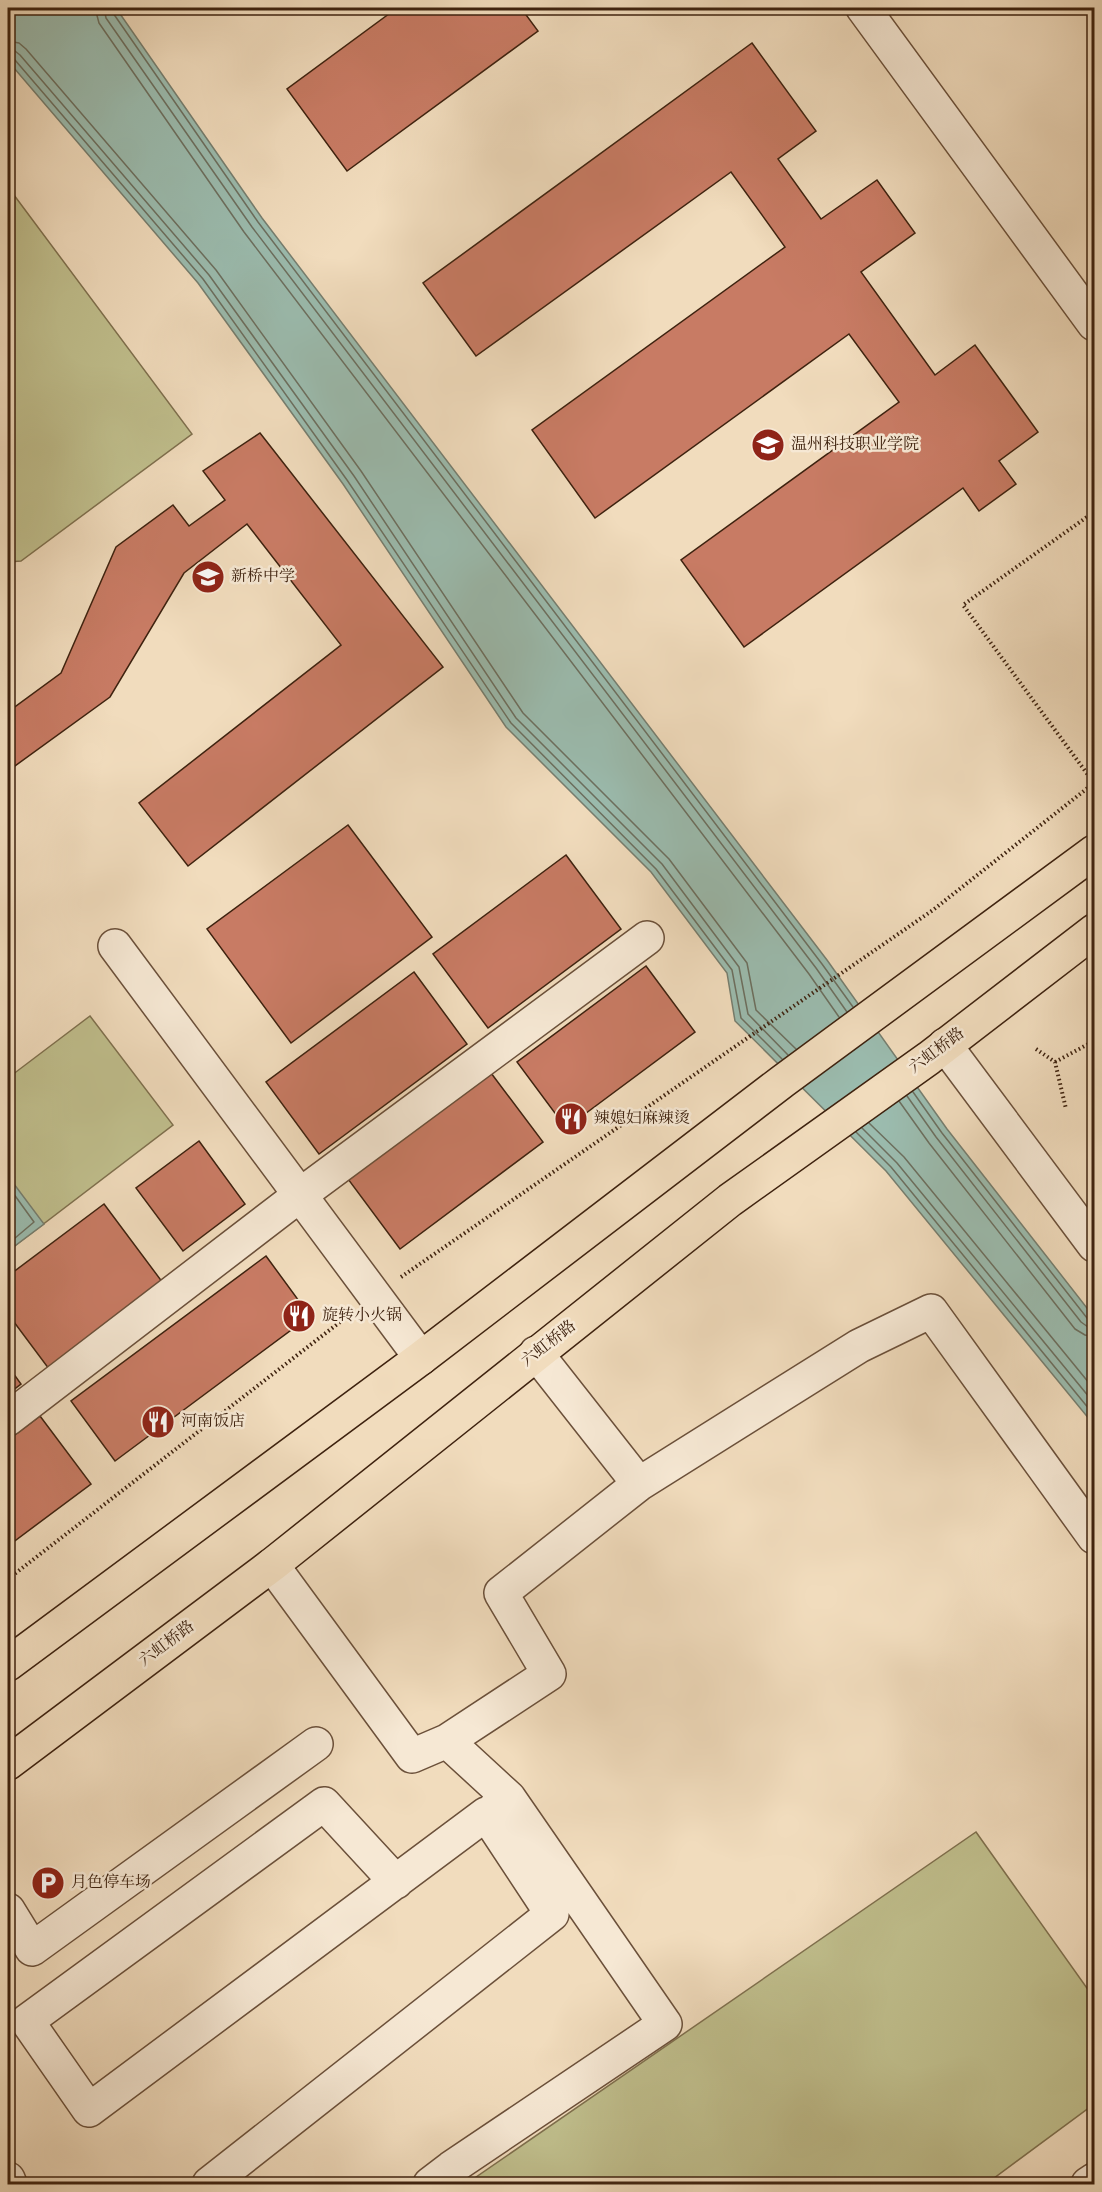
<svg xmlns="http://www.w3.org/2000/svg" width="1102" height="2192" viewBox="0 0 1102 2192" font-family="Vollkorn,'Noto Serif SC',serif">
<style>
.green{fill:#c0bf8d;stroke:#7f704e;stroke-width:1.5}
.water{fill:#9bbcaf;stroke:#767e6f;stroke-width:1.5}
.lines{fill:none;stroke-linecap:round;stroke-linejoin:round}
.shore{stroke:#6c6f5f;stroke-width:1.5}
.building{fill:#c87b64;stroke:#3e220f;stroke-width:1.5}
.minor-casing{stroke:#6b503a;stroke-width:36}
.major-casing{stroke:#3e220f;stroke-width:36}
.path{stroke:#3e220f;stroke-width:4;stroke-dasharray:1.5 3;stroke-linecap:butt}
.minor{stroke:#f6e8d4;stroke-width:33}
.major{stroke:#f1dcbd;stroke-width:33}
.labels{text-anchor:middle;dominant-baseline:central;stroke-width:5;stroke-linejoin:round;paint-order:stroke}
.poi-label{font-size:16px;fill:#3e220f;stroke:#f6e8d4;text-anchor:start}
.street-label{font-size:16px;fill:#3e220f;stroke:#f6e8d4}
</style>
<rect width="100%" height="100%" fill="#f1dcbd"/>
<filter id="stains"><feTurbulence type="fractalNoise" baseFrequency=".00333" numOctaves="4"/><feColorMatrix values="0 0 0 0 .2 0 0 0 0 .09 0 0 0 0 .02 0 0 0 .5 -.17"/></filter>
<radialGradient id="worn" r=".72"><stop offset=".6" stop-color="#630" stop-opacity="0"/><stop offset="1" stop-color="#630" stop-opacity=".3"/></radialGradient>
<!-- green -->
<path class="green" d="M8,187L192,434L21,561L8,562Z
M90,1016L173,1125L8,1251V1078Z
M976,1832L1094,1998V2104L986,2184H466Z"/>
<!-- water -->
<path class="water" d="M8,8H116L262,218L827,960L947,1129L1094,1317V1425L886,1171L735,1021L727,973L651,872L506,727L343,484L198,283L8,61Z
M8,1176L44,1224L8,1251Z"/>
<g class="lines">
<!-- shore -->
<path class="shore" d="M95,8L99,23L244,232L809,974L839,1017
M104,8L106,18L252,227L816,968L847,1012
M111,8L113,13L258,222L822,964L853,1007
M8,41L19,43L26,49L216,270L361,471L523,713L669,859L747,963L756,1010L796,1049
M8,50L15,51L20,55L209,275L354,476L516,718L662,864L739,967L748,1014L788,1055
M8,58L15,60L203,279L347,480L511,723L656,869L732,970L741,1018L782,1059
M913,1092L942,1133L1087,1318L1094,1320
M907,1096L936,1137L1081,1322L1088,1327L1094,1328
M899,1101L929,1143L1075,1329L1085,1335L1094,1337
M869,1123L904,1157L1094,1389
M862,1128L897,1163L1094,1403
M856,1132L891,1167L1094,1415
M8,1186L34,1222L8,1244"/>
</g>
<!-- building -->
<path class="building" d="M397,8H521L538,31L347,171L287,89Z
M752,43L816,131L778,159L821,219L877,180L915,233L861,272L935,375L975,345L1038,432L999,461L1016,484L979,511L963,488L744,647L681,560L899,402L849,334L595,518L532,430L785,247L731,172L476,356L423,283Z
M260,433L443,667L188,866L139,803L341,645L247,524L184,573L110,697L8,771V712L61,673L116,547L173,505L189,526L225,500L203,471Z
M348,825L432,937L291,1043L207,929Z
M566,855L621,929L488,1028L433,954Z
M646,966L695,1032L566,1128L517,1062Z
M414,972L467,1044L319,1154L266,1082Z
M491,1073L543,1142L400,1249L348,1179Z
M199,1141L245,1204L183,1251L136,1188Z
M104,1204L163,1283L49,1369L8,1314V1276Z
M266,1256L310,1316L115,1461L71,1401Z
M8,1366L21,1384L8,1394Z
M40,1416L91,1484L8,1546V1440Z"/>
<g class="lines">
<!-- minor casing -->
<g class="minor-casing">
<path id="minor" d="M863,8L1094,324
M115,946L421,1358
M945,1045L1094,1245
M536,1353L639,1484
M8,1419L300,1195L647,938
M272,1565L412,1756L447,1741L509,1798L493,1810
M447,1741L549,1674L501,1593L639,1484L859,1346L931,1311L1094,1537
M8,1910L32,1949L316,1744
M8,2179L10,2184
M209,2184L552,1914L486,1814L89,2110L27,2021L324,1804L396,1882
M430,2184L451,2168L665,2024L509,1798
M1088,2184L1094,2180"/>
</g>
<!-- major casing -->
<g class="major-casing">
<path id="major" d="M8,1664L421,1358L783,1081L1094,852
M8,1763L272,1565L730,1200L929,1058L1094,931"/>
</g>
<!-- path -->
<path class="path" d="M1094,512L963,605L1094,783
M1036,1049L1055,1062L1066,1109
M1055,1062L1094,1041
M401,1277L933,910L1094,783
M8,1579L349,1315"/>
<!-- minor -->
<use href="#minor" class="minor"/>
<!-- major -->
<use href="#major" class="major"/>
</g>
<!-- icons -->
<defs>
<g id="university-disc" transform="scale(1.725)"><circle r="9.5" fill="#8f2418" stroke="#f6e8d4"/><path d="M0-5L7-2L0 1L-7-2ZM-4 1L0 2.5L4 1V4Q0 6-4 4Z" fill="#fff"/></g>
<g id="school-disc" transform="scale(1.725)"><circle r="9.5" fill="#8f2418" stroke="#f6e8d4"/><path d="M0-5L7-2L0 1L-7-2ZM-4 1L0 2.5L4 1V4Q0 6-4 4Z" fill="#fff"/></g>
<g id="restaurant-disc" transform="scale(1.725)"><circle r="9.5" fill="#8f2418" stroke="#f6e8d4"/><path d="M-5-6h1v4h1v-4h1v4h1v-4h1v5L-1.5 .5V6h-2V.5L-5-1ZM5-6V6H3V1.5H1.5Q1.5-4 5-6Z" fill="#fff"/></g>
<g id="parking-disc" transform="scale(1.725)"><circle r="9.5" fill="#8f2418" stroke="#f6e8d4"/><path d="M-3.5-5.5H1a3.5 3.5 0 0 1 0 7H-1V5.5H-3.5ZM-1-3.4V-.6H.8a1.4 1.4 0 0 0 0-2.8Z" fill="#fff"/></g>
</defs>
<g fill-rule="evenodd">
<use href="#university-disc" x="768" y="445"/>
<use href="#school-disc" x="208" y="577"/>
<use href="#restaurant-disc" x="571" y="1119"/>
<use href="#restaurant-disc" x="299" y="1316"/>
<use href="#restaurant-disc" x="158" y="1422"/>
<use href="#parking-disc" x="48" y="1883"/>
</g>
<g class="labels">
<!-- poi labels -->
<g class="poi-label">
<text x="791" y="445">温州科技职业学院</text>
<text x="231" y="577">新桥中学</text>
<text x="594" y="1119">辣媳妇麻辣烫</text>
<text x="322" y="1316">旋转小火锅</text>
<text x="181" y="1422">河南饭店</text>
<text x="71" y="1883">月色停车场</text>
</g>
<!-- street labels -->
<g class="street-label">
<text transform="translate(937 1051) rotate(-37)">六虹桥路</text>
<text transform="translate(549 1344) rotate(-38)">六虹桥路</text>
<text transform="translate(167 1644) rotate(-37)">六虹桥路</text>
</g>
</g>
<!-- margin -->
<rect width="1102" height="2192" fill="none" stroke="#f1dcbd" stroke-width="30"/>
<rect x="9" y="9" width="1084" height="2174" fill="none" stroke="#3e220f" stroke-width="3"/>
<rect x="15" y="15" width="1072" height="2162" fill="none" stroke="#3e220f" stroke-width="1.5"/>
<rect width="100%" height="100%" filter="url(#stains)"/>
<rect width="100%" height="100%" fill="url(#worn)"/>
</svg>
